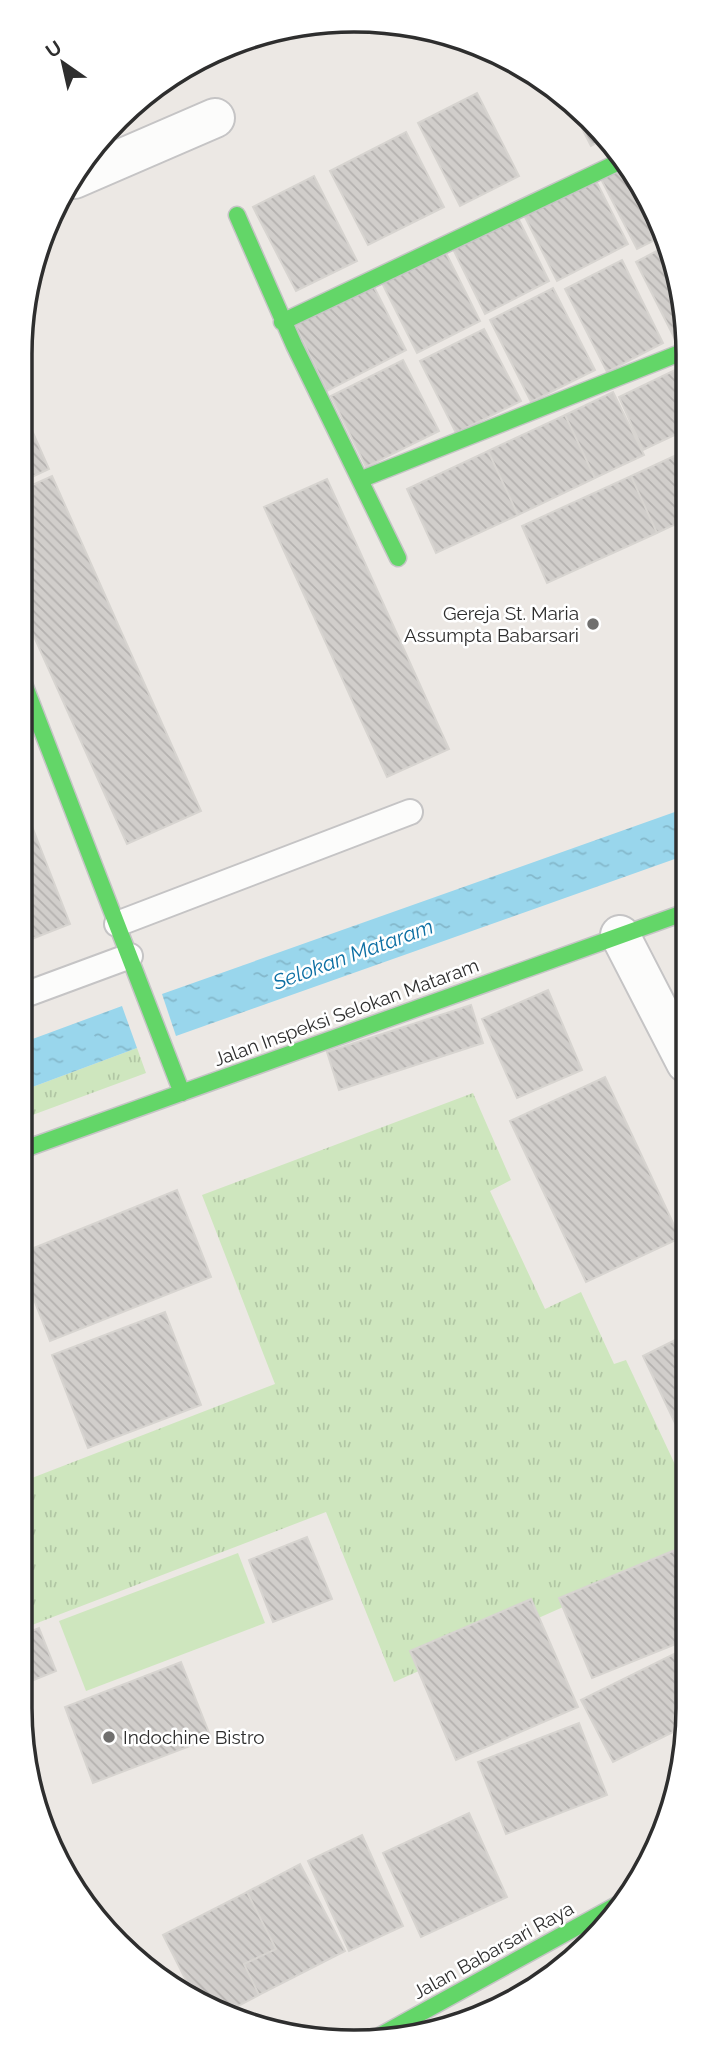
<svg xmlns="http://www.w3.org/2000/svg" width="707" height="2062" viewBox="0 0 707 2062" font-family="Raleway,sans-serif">
<style>
.grass{fill:url(#grass-tufts)}
.garden{fill:#cee6be}
.water{fill:url(#water-ripples)}
.building{fill:url(#building-back-hatch);stroke:#d7d4d0;stroke-width:2}
.lines{fill:none;stroke-linecap:round;stroke-linejoin:round}
.lane-casing{stroke:#c5c4c5;stroke-width:28}
.street-casing{stroke:#c5c4c5;stroke-width:42}
.fast-casing{stroke:#c5c4c5;stroke-width:19}
.lane{stroke:#fcfcfb;stroke-width:24}
.street{stroke:#fcfcfb;stroke-width:38}
.fast{stroke:#63d668;stroke-width:16}
.poi-dot{fill:#706f6e;stroke:#fff;stroke-width:2.5}
.labels{text-anchor:middle;dominant-baseline:central;stroke-width:5;stroke-linejoin:round;paint-order:stroke}
.poi-label{font-size:19px;fill:#2e2e2e;stroke:#fff;text-anchor:end}
.street-label{font-size:19px;fill:#2e2e2e;stroke:#fff}
.water-label{font-size:21px;font-style:italic;fill:#0d6fa3;stroke:#fff}
.rim{fill:none;stroke:#2e2e2e;stroke-width:3.5}
</style>
<defs>
<pattern id="grass-tufts" width="24" height="20" patternUnits="userSpaceOnUse" patternTransform="scale(1.75)"><rect width="24" height="20" fill="#cee6be"/><path d="M3 7l-1-3M5 7V3M7 7l1-3M15 17l-1-3M17 17v-4M19 17l1-3" fill="none" stroke="#b1c6a4"/></pattern>
<pattern id="water-ripples" width="26" height="14" patternUnits="userSpaceOnUse" patternTransform="scale(1.75)"><rect width="26" height="14" fill="#99d6ec"/><path d="M2 4q2-2 4 0t4 0M15 11q2-2 4 0t4 0" fill="none" stroke="#84b8cb"/></pattern>
<pattern id="building-back-hatch" width="6" height="6" patternUnits="userSpaceOnUse" patternTransform="scale(1.75)"><rect width="6" height="6" fill="#d1cecb"/><path d="M-1 5l2 2M0 0l6 6M5-1l2 2" fill="none" stroke="#b4b1af"/></pattern>
</defs>
<rect width="100%" height="100%" fill="#ece8e4"/>
<!-- grass -->
<path class="grass" d="M137,1048L146,1073L19,1120V1092Z
M473,1093L511,1180L490,1191L545,1309L581,1292L614,1364L626,1360L687,1490V1552L394,1682L326,1512L19,1630V1483L275,1384L202,1195Z"/>
<!-- garden -->
<path class="garden" d="M238,1553L265,1623L86,1691L59,1621Z"/>
<!-- water -->
<path class="water" d="M686,808V855L176,1036L162,994Z
M122,1006L137,1048L19,1092V1044Z"/>
<!-- building -->
<path class="building" d="M477,93L519,176L460,206L418,123Z
M570,105L605,133L608,137L591,146Z
M406,132L444,207L368,245L330,171Z
M627,166L653,206L663,236L637,249L601,179Z
M314,176L357,261L296,291L253,207Z
M595,179L628,244L557,281L524,215Z
M517,216L549,281L485,314L453,249Z
M666,246L685,309V336L676,341L636,262Z
M443,247L480,321L417,353L380,279Z
M622,260L663,343L607,372L565,289Z
M373,285L406,350L327,391L295,325Z
M553,288L595,370L531,402L490,320Z
M484,329L521,401L456,433L420,361Z
M403,360L439,431L366,467L331,396Z
M677,369L685,386V430L643,450L619,397Z
M613,392L644,455L595,478L565,415Z
M19,401L49,469L19,483Z
M565,415L595,478L518,515L488,451Z
M488,451L518,515L436,553L407,489Z
M685,451V533L680,522L657,533L631,476Z
M52,476L201,811L127,844L19,603V491Z
M631,476L657,533L547,583L522,526Z
M327,479L449,749L387,777L264,507Z
M19,793L70,924L19,944Z
M548,990L582,1070L517,1098L482,1019Z
M471,1005L483,1043L339,1090L327,1052Z
M605,1077L680,1238L586,1282L510,1121Z
M177,1190L211,1277L50,1341L19,1261V1254Z
M165,1312L201,1405L88,1448L52,1355Z
M687,1334V1448L643,1356Z
M307,1537L332,1599L273,1622L249,1560Z
M687,1545L688,1639L592,1678L559,1598Z
M531,1599L578,1707L456,1760L410,1651Z
M39,1628L56,1671L19,1686V1636Z
M688,1647V1708L685,1726L613,1762L581,1700Z
M181,1662L211,1738L93,1783L65,1707Z
M579,1723L607,1795L506,1834L478,1762Z
M469,1813L507,1897L421,1937L383,1853Z
M362,1835L403,1926L349,1951L308,1861Z
M300,1864L345,1951L259,1995L244,1964L276,1949L247,1892Z
M247,1892L276,1949L244,1964L259,1995L223,2014L205,2008L197,2002L163,1935Z"/>
<g class="lines">
<!-- lane casing -->
<g class="lane-casing">
<path id="lane" d="M117,924L410,812
M19,997L130,956"/>
</g>
<!-- street casing -->
<g class="street-casing">
<path id="street" d="M74,179L215,118
M620,935L686,1063"/>
</g>
<!-- fast casing -->
<g class="fast-casing">
<path id="fast" d="M237,215L294,345L398,558
M282,322L623,160
M362,479L685,351
M19,671L182,1093
M19,1151L686,912
M381,2035L624,1901"/>
</g>
<!-- lane -->
<use href="#lane" class="lane"/>
<!-- street -->
<use href="#street" class="street"/>
<!-- fast -->
<use href="#fast" class="fast"/>
</g>
<!-- markers -->
<g class="poi-dot">
<circle cx="593" cy="624" r="7"/>
<circle cx="109" cy="1737" r="7"/>
</g>
<g class="labels">
<!-- poi labels -->
<g class="poi-label">
<text x="579" y="613">Gereja St. Maria<tspan x="579" dy="22">Assumpta Babarsari</tspan></text>
<text x="123" y="1737" text-anchor="start">Indochine Bistro</text>
</g>
<!-- street labels -->
<g class="street-label">
<text transform="translate(346 1012) rotate(-20)">Jalan Inspeksi Selokan Mataram</text>
<text transform="translate(493 1950) rotate(-29)">Jalan Babarsari Raya</text>
</g>
<!-- water labels -->
<g class="water-label">
<text transform="translate(353 954) rotate(-20)">Selokan Mataram</text>
</g>
</g>
<!-- crop -->
<path d="M0 0H707V2062H0ZM354 32H354A322 322 0 0 1 676 354V1708A322 322 0 0 1 354 2030H354A322 322 0 0 1 32 1708V354A322 322 0 0 1 354 32Z" fill="#fff" fill-rule="evenodd"/>
<path class="rim" d="M354 32H354A322 322 0 0 1 676 354V1708A322 322 0 0 1 354 2030H354A322 322 0 0 1 32 1708V354A322 322 0 0 1 354 32Z"/>
<!-- north arrow -->
<g transform="translate(63 63) rotate(326)" stroke="#ffffff" stroke-width="5" paint-order="stroke">
<path d="M0-5L12 26L0 18L-12 26Z" fill="#2e2e2e"/>
<text y="-10" font-size="19" font-weight="bold" text-anchor="middle" fill="#2e2e2e">U</text>
</g>
</svg>
